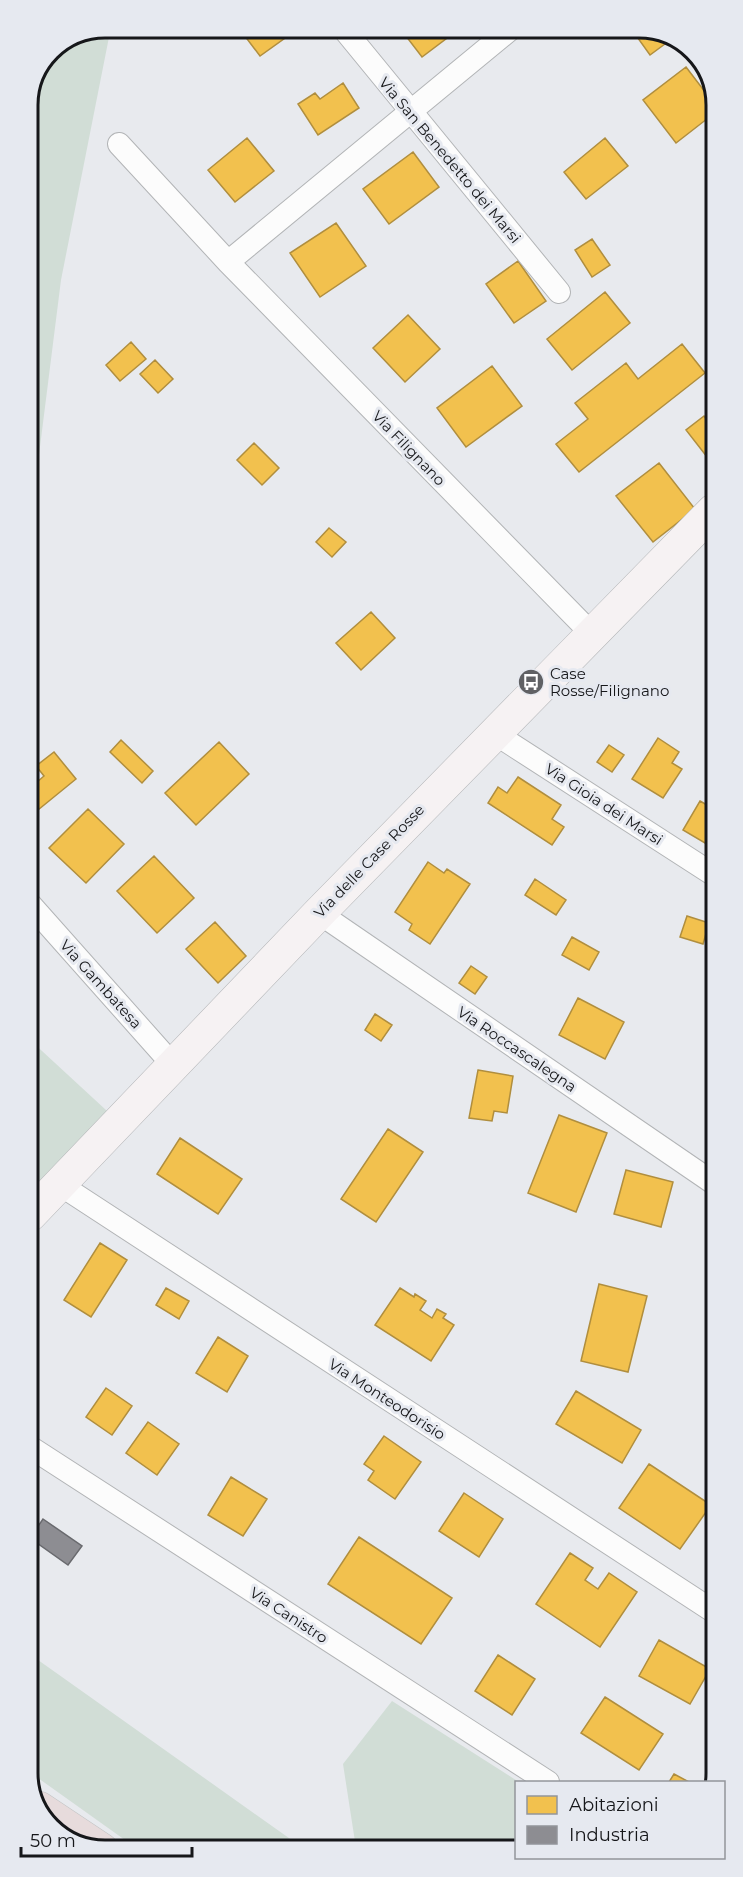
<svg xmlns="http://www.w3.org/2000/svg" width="743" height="1877" viewBox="0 0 743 1877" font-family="Montserrat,sans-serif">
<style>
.green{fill:#d1ddd6}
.homes{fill:#f2c14e;stroke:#b08e3e;stroke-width:1.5}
.industry{fill:#8d8d92;stroke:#696a6e;stroke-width:1.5}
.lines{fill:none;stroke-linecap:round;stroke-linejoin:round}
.street-casing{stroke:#b2b4b6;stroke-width:24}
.secondary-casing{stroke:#b2b4b6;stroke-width:34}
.highway-casing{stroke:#c4c5c6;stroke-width:34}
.street{stroke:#fcfcfc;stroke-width:22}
.secondary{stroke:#f6f2f3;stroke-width:33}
.highway{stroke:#e7dbdc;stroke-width:33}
.labels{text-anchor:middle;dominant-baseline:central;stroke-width:6;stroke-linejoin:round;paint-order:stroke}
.street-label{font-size:15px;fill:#16171a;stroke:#e6e9f0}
.poi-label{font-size:15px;fill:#16171a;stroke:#e6e9f0;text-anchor:start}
.rim{fill:none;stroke:#16171a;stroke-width:3}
</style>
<rect width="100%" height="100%" fill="#e8eaee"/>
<!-- green -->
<path class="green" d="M104,27H111L61,280L28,542L27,100L50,49Z
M29,1039L119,1122L30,1215Z
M31,1655L303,1848L139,1850L31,1773Z
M392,1701L519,1782H516V1847L356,1848L343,1764Z"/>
<!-- homes -->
<path class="homes" d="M238,27H287L292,33L260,56Z
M399,27H451L455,32L422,57Z
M630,27H644L673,38L650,55Z
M686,67L712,101V115L676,143L643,100Z
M343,83L359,108L318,135L298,104L315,93L320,99Z
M247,138L274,171L235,202L208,170Z
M605,138L628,166L586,199L564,172Z
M413,152L439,187L389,224L363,189Z
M336,223L366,266L320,297L290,253Z
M592,239L610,265L592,277L575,250Z
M518,261L546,301L514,323L486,284Z
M605,292L630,323L572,370L547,339Z
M408,315L440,349L405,382L373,348Z
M131,342L146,359L120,381L106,365Z
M682,344L705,373L579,472L556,444L588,419L575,403L626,363L638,379Z
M155,360L173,379L158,393L140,374Z
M492,366L522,406L466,447L437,408Z
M704,416L713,428V461L711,462L686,430Z
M254,443L279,468L262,485L237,460Z
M659,463L695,509L653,542L616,496Z
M329,528L346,542L332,557L316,542Z
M371,612L395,638L361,670L336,643Z
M658,738L679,752L672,763L682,769L663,798L632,779Z
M121,740L153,771L142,783L110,752Z
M219,742L249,774L196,825L165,793Z
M609,745L624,755L612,772L597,762Z
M54,752L76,779L33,814L29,809V789L44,776L36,766Z
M518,777L561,805L552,819L564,827L552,845L488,803L498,787L507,793Z
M700,801L714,809V840L710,846L683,830Z
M88,809L124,844L86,883L49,848Z
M154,856L194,898L157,933L117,891Z
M428,862L444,873L447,869L470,884L430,944L409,930L412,924L395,912Z
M535,879L566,900L556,915L525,895Z
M687,916L709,923L703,944L680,937Z
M215,922L246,956L218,983L186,949Z
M572,937L599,952L589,970L562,955Z
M471,966L487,977L475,994L459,983Z
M578,998L624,1022L605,1059L559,1035Z
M375,1014L392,1025L381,1041L365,1030Z
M478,1070L513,1076L507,1113L494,1111L492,1121L469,1118Z
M559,1115L607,1133L576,1212L528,1193Z
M388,1129L423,1152L376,1222L341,1199Z
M180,1138L242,1179L218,1214L157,1174Z
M626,1170L673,1182L661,1227L614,1214Z
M100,1243L127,1260L91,1317L64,1300Z
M599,1284L647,1296L628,1372L581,1361Z
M166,1288L189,1301L179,1319L156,1305Z
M400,1288L414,1297L415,1294L426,1301L420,1310L432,1318L437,1309L446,1314L443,1318L454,1325L431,1361L375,1325Z
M218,1337L248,1356L227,1392L196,1373Z
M106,1388L132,1406L112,1435L86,1417Z
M576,1391L641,1430L622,1463L556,1424Z
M148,1422L179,1444L157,1475L126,1453Z
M384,1436L421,1462L395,1499L368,1480L374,1471L364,1464Z
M649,1464L711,1505L680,1549L619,1508Z
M231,1477L267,1499L243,1536L208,1515Z
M464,1493L503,1519L479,1557L439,1531Z
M359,1537L452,1598L421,1644L328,1584Z
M715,1552L716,1573L706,1567Z
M570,1553L593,1568L585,1580L598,1589L609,1573L637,1592L600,1647L536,1604Z
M659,1640L710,1669L690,1704L639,1676Z
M498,1655L535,1679L512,1715L475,1691Z
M605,1697L663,1734L639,1770L581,1733Z
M674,1774L689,1782H669Z"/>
<!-- industry -->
<path class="industry" d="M43,1519L82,1546L68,1565L30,1538Z"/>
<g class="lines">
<!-- street casing -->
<g class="street-casing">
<path id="street" d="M342,27L559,292
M119,144L228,262L591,633
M228,262L513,27
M494,733L714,875
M29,903L173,1065
M319,913L715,1184
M59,1184L716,1613
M30,1447L548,1782"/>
</g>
<!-- secondary casing -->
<g class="secondary-casing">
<path id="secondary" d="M30,1215L319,913L713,511"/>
</g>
<!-- highway casing -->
<g class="highway-casing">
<path id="highway" d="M39,1808L102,1850"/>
</g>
<!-- street -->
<use href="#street" class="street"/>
<!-- secondary -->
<use href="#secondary" class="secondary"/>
<!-- highway -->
<use href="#highway" class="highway"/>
</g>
<!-- icons -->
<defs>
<g id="bus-disc" transform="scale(1.35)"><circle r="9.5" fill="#606164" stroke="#e6e9f0"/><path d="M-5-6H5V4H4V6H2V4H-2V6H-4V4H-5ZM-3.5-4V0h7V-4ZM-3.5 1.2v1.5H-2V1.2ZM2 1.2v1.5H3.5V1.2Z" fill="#fff"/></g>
</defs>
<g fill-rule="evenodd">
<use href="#bus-disc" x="531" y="682"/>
</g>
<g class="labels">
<!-- street labels -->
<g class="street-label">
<text transform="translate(450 160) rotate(50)">Via San Benedetto dei Marsi</text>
<text transform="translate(409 448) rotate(46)">Via Filignano</text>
<text transform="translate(604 804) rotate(33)">Via Gioia dei Marsi</text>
<text transform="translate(369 861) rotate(-46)">Via delle Case Rosse</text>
<text transform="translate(101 984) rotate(48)">Via Gambatesa</text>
<text transform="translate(517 1049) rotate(34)">Via Roccascalegna</text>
<text transform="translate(387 1399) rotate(33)">Via Monteodorisio</text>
<text transform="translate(289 1615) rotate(33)">Via Canistro</text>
</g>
<!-- poi labels -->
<g class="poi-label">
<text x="550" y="673">Case<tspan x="550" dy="17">Rosse/Filignano</tspan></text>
</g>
</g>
<!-- crop -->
<path d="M0 0H743V1877H0ZM105 38H639A67 67 0 0 1 706 105V1773A67 67 0 0 1 639 1840H105A67 67 0 0 1 38 1773V105A67 67 0 0 1 105 38Z" fill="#e6e9f0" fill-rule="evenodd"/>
<path class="rim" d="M105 38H639A67 67 0 0 1 706 105V1773A67 67 0 0 1 639 1840H105A67 67 0 0 1 38 1773V105A67 67 0 0 1 105 38Z"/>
<!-- legend -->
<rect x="515" y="1781" width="210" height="78" fill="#e6e9f0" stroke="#93959a" stroke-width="1.5"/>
<rect x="527" y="1796" width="30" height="18" fill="#f2c14e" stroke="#93959a" stroke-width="1.5"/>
<text x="569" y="1811" font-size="18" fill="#16171a">Abitazioni</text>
<rect x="527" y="1826" width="30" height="18" fill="#8d8d92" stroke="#93959a" stroke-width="1.5"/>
<text x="569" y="1841" font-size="18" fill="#16171a">Industria</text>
<!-- scale -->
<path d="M21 1847v9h171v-9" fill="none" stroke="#16171a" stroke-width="3"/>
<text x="30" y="1847" font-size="18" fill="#16171a" stroke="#e6e9f0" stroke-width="4.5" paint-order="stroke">50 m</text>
</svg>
